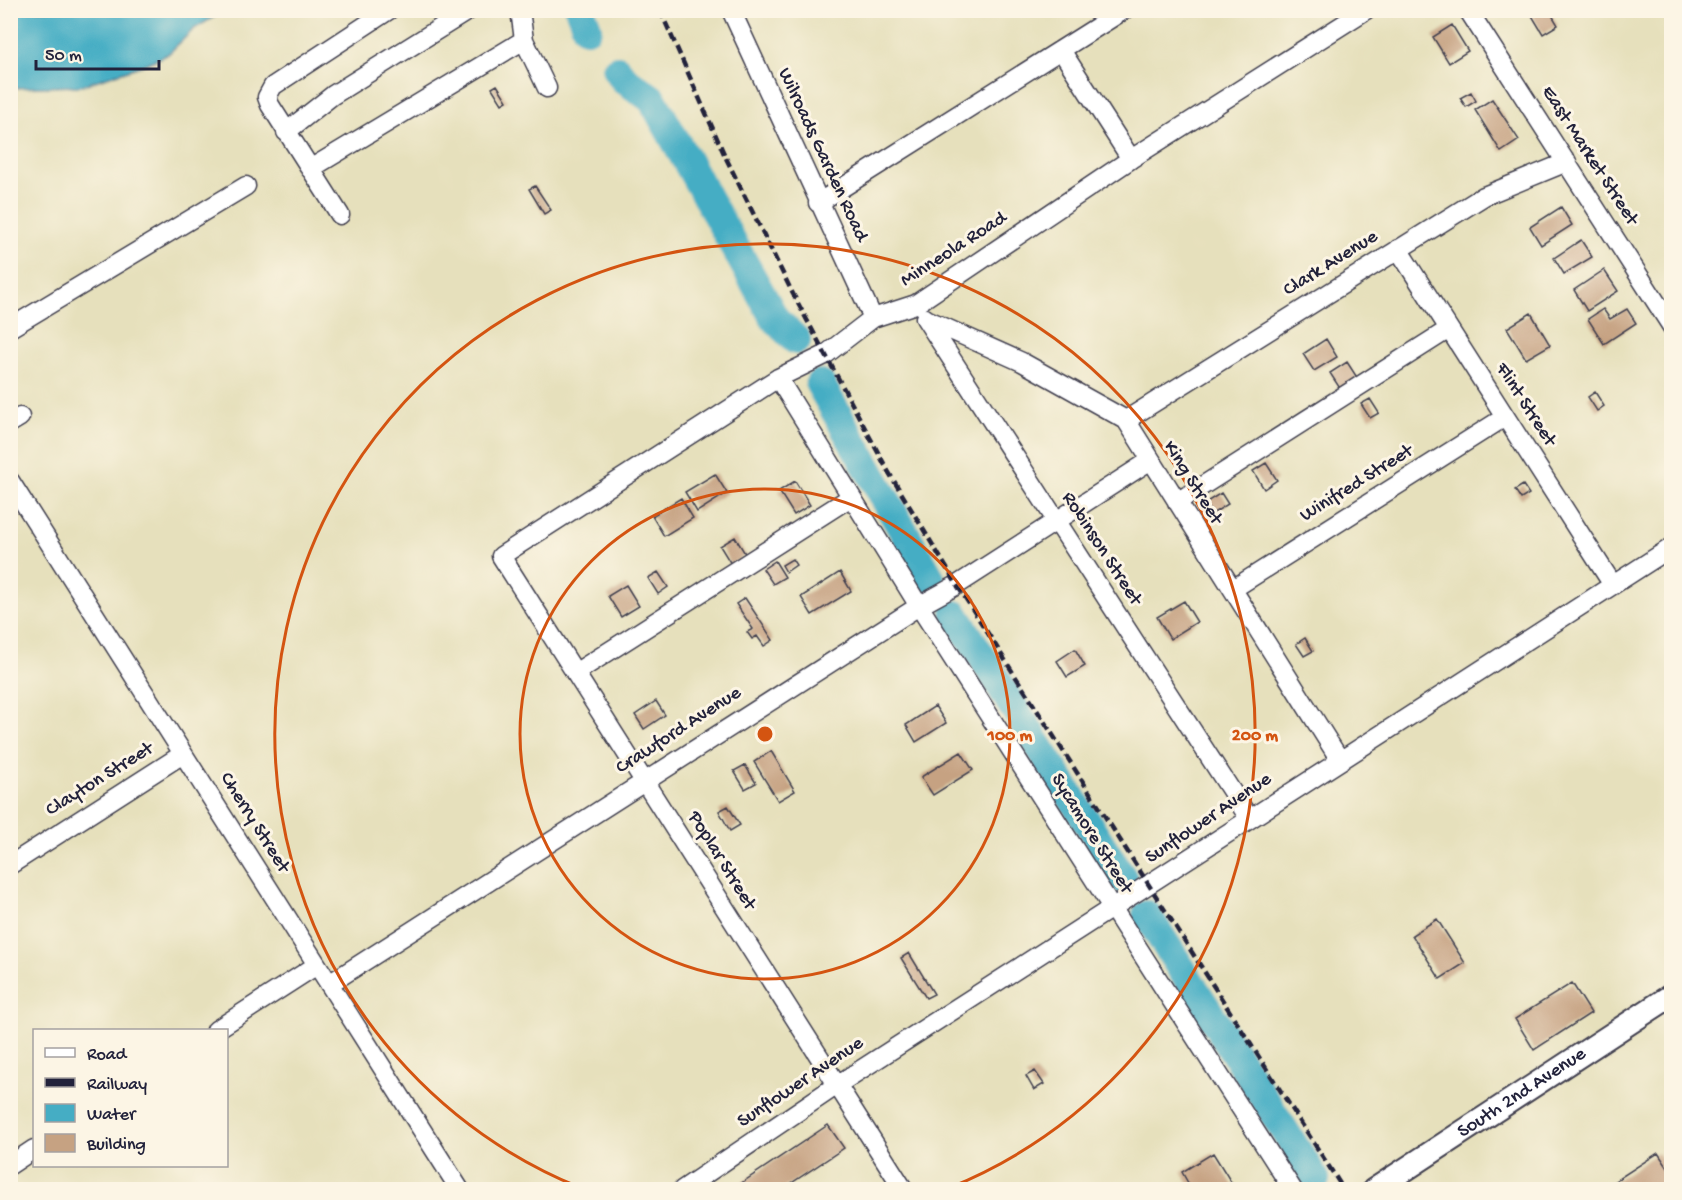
<svg xmlns="http://www.w3.org/2000/svg" width="1682" height="1200" viewBox="0 0 1682 1200" font-family="'Gochi Hand',sans-serif">
<style>
.water{fill:#45adc4;stroke:#346880;stroke-width:1.5}
.lines{fill:none;stroke-linecap:round;stroke-linejoin:round}
.river{stroke:#45adc4;stroke-width:30}
.building{fill:#c6a282}
.minor-casing{stroke:#3f3e4e;stroke-width:21}
.major-casing{stroke:#3f3e4e;stroke-width:26}
.minor{stroke:#fff;stroke-width:18}
.major{stroke:#fff;stroke-width:22}
.rail{stroke:#22223b;stroke-width:4.5;stroke-dasharray:9 4.5;stroke-linecap:butt}
.ring{fill:none;stroke:#d45411;stroke-width:3}
.labels{text-anchor:middle;dominant-baseline:central;stroke-width:6;stroke-linejoin:round;paint-order:stroke}
.street-label{font-size:20px;fill:#22223b;stroke:#fcf5e5}
.centre{fill:#d45411;stroke:#fcf5e5;stroke-width:3}
.ring-label{font-size:18px;text-anchor:middle;font-weight:bold;fill:#d45411;stroke:#fcf5e5;stroke-width:6;stroke-linejoin:round;paint-order:stroke}
</style>
<rect width="100%" height="100%" fill="#fcf5e5"/>
<filter id="ink" filterUnits="userSpaceOnUse"><feTurbulence type="fractalNoise" baseFrequency=".0167" numOctaves="2"/><feDisplacementMap in="SourceGraphic" scale="12" xChannelSelector="R" yChannelSelector="G"/><feConvolveMatrix kernelMatrix="1 2 1 2 8 2 1 2 1" color-interpolation-filters="sRGB"/></filter>
<filter id="wash" filterUnits="userSpaceOnUse"><feTurbulence type="fractalNoise" baseFrequency=".008" numOctaves="4" result="noise"/><feDisplacementMap in="SourceGraphic" scale="24" xChannelSelector="R" yChannelSelector="G"/><feGaussianBlur stdDeviation="1.35" result="paint"/><feColorMatrix in="noise" values="0 0 0 0 0 0 0 0 0 0 0 0 0 0 0 0 0 1.4 0 .05"/><feComposite in="paint" operator="in"/></filter>
<g filter="url(#wash)">
<rect width="100%" height="100%" fill="#e6e0bc"/>
<!-- water -->
<path class="water" d="M10,11L11,10L224,11L194,29L168,54L143,65L80,86L11,88Z"/>
<g class="lines">
<!-- river -->
<path class="river" d="M580,10L587,28
M617,70L624,79L652,99L775,319L796,340
M820,384L930,578
M955,615L1123,879
M1147,915L1315,1179"/>
</g>
<g id="blocks">
<!-- building -->
<path class="building" d="M1537,10H1549L1558,25L1543,34L1531,14Z
M1452,25L1468,51L1449,63L1433,37Z
M497,85L507,101L502,104L492,88Z
M1471,92L1476,101L1466,107L1460,98Z
M1492,99L1519,140L1501,152L1475,110Z
M535,186L551,210L544,214L529,189Z
M1561,207L1572,225L1541,245L1530,227Z
M1581,240L1592,257L1564,274L1554,258Z
M1604,270L1618,291L1587,311L1574,290Z
M1603,309L1610,319L1627,309L1636,323L1604,344L1588,319Z
M1531,313L1550,345L1526,359L1507,328Z
M1326,339L1337,357L1314,371L1303,354Z
M1347,362L1358,379L1341,390L1330,373Z
M1595,392L1604,406L1597,411L1588,397Z
M1370,399L1379,413L1370,418L1361,404Z
M1266,463L1277,480L1264,489L1253,471Z
M715,474L727,493L697,512L685,492Z
M795,481L810,505L794,515L779,491Z
M1523,485L1529,494L1521,499L1515,490Z
M1221,493L1228,504L1212,514L1205,503Z
M681,498L693,518L664,536L652,516Z
M735,537L746,555L731,564L720,546Z
M792,559L796,565L786,572L782,565Z
M775,561L785,577L773,584L763,569Z
M658,572L668,587L658,594L648,578Z
M840,572L851,591L812,615L801,597Z
M626,585L639,606L621,617L608,596Z
M745,598L773,640L764,646L757,636L752,639L747,632L753,629L736,604Z
M1184,601L1197,622L1170,639L1157,617Z
M1305,638L1313,651L1304,656L1296,644Z
M1075,649L1085,666L1067,677L1057,661Z
M656,701L665,715L644,729L635,715Z
M935,706L946,723L916,742L906,725Z
M771,751L795,791L778,801L754,762Z
M961,752L973,770L933,795L921,777Z
M745,765L756,783L745,789L734,771Z
M728,806L740,825L730,831L719,811Z
M1437,919L1465,963L1440,979L1412,935Z
M909,953L934,994L926,998L901,958Z
M1572,983L1591,1013L1534,1050L1515,1019Z
M1035,1071L1044,1084L1034,1090L1026,1076Z
M828,1125L844,1148L781,1190H731Z
M1213,1153L1236,1190H1192L1182,1172Z
M1658,1153L1672,1174V1190H1601Z"/>
</g>
</g>
<g filter="url(#ink)">
<use href="#blocks" fill-opacity="0" stroke="#3f3e4e" stroke-width="1.5"/>
<g class="lines">
<!-- minor casing -->
<g class="minor-casing">
<path id="minor" d="M520,10L524,40L547,88
M731,10L873,318
M1468,10L1672,327
M1061,50L1131,159
M286,132L333,95L469,10
M310,169L524,40
M818,203L1124,10
M340,215L270,105L267,97L273,86L389,10
M1398,249L1613,585
M925,318L1249,818
M926,319L1022,362L1126,420L1340,760
M10,328L246,186
M778,378L919,606L1293,1190
M1126,420L1484,196L1567,162
M10,423L20,417
M10,481L460,1190
M1177,502L1449,329
M1233,589L1505,417
M575,673L851,497
M10,865L183,754
M329,984L919,606L957,585L1151,460
M216,1030L317,965
M10,1165L34,1149
M682,1190L837,1085L1672,547
M904,1190L501,556L778,378L825,355L873,318L916,304L1131,159L1366,10"/>
</g>
<!-- major casing -->
<g class="major-casing">
<g id="major">
<path id="s1" d="M1374,1190L1672,995"/>
</g>
</g>
<!-- minor -->
<use href="#minor" class="minor"/>
<!-- major -->
<use href="#major" class="major"/>
<!-- rail -->
<path class="rail" d="M660,10L725,156L793,294L888,471L957,585L1344,1190"/>
</g>
</g>
<!-- distance rings -->
<g class="ring">
<circle cx="765" cy="734" r="245"/>
<path d="M581 1188A490 490 0 1 1 949 1188"/>
</g>
<g class="labels">
<!-- street labels -->
<g class="street-label">
<text transform="translate(822 155) rotate(65)">Wilroads Garden Road</text>
<text transform="translate(1589 156) rotate(57)">East Market Street</text>
<text transform="translate(954 250) rotate(-33)">Minneola Road</text>
<text transform="translate(1331 264) rotate(-32)">Clark Avenue</text>
<text transform="translate(1525 405) rotate(57)">Flint Street</text>
<text transform="translate(1192 483) rotate(58)">King Street</text>
<text transform="translate(1357 484) rotate(-32)">Winifred Street</text>
<text transform="translate(1101 549) rotate(57)">Robinson Street</text>
<text transform="translate(679 731) rotate(-33)">Crawford Avenue</text>
<text transform="translate(100 780) rotate(-32)">Clayton Street</text>
<text transform="translate(1209 819) rotate(-34)">Sunflower Avenue</text>
<text transform="translate(254 823) rotate(58)">Cherry Street</text>
<text transform="translate(1091 834) rotate(58)">Sycamore Street</text>
<text transform="translate(721 861) rotate(58)">Poplar Street</text>
<text transform="translate(801 1083) rotate(-34)">Sunflower Avenue</text>
<text stroke="none"><textPath href="#s1" startOffset="177">South 2nd Avenue</textPath></text>
</g>
</g>
<circle cx="765" cy="734" r="9" class="centre"/>
<g class="ring-label">
<text x="1010" y="740">100 m</text>
<text x="1255" y="740">200 m</text>
</g>
<!-- margin -->
<rect width="1682" height="1200" fill="none" stroke="#fcf5e5" stroke-width="36"/>
<!-- legend -->
<rect x="33" y="1029" width="195" height="138" fill="#fcf5e5" stroke="#a5a1a1" stroke-width="1.5"/>
<rect x="45" y="1048" width="30" height="9" fill="#ffffff" stroke="#a5a1a1" stroke-width="1.5"/>
<text x="87" y="1059" font-size="18" fill="#22223b">Road</text>
<rect x="45" y="1078" width="30" height="9" fill="#22223b" stroke="#a5a1a1" stroke-width="1.5"/>
<text x="87" y="1089" font-size="18" fill="#22223b">Railway</text>
<rect x="45" y="1104" width="30" height="18" fill="#45adc4" stroke="#a5a1a1" stroke-width="1.5"/>
<text x="87" y="1119" font-size="18" fill="#22223b">Water</text>
<rect x="45" y="1134" width="30" height="18" fill="#c6a282" stroke="#a5a1a1" stroke-width="1.5"/>
<text x="87" y="1149" font-size="18" fill="#22223b">Building</text>
<!-- scale -->
<path d="M36 60v9h123v-9" fill="none" stroke="#22223b" stroke-width="3"/>
<text x="45" y="60" font-size="18" fill="#22223b" stroke="#fcf5e5" stroke-width="4.5" paint-order="stroke">50 m</text>
</svg>
